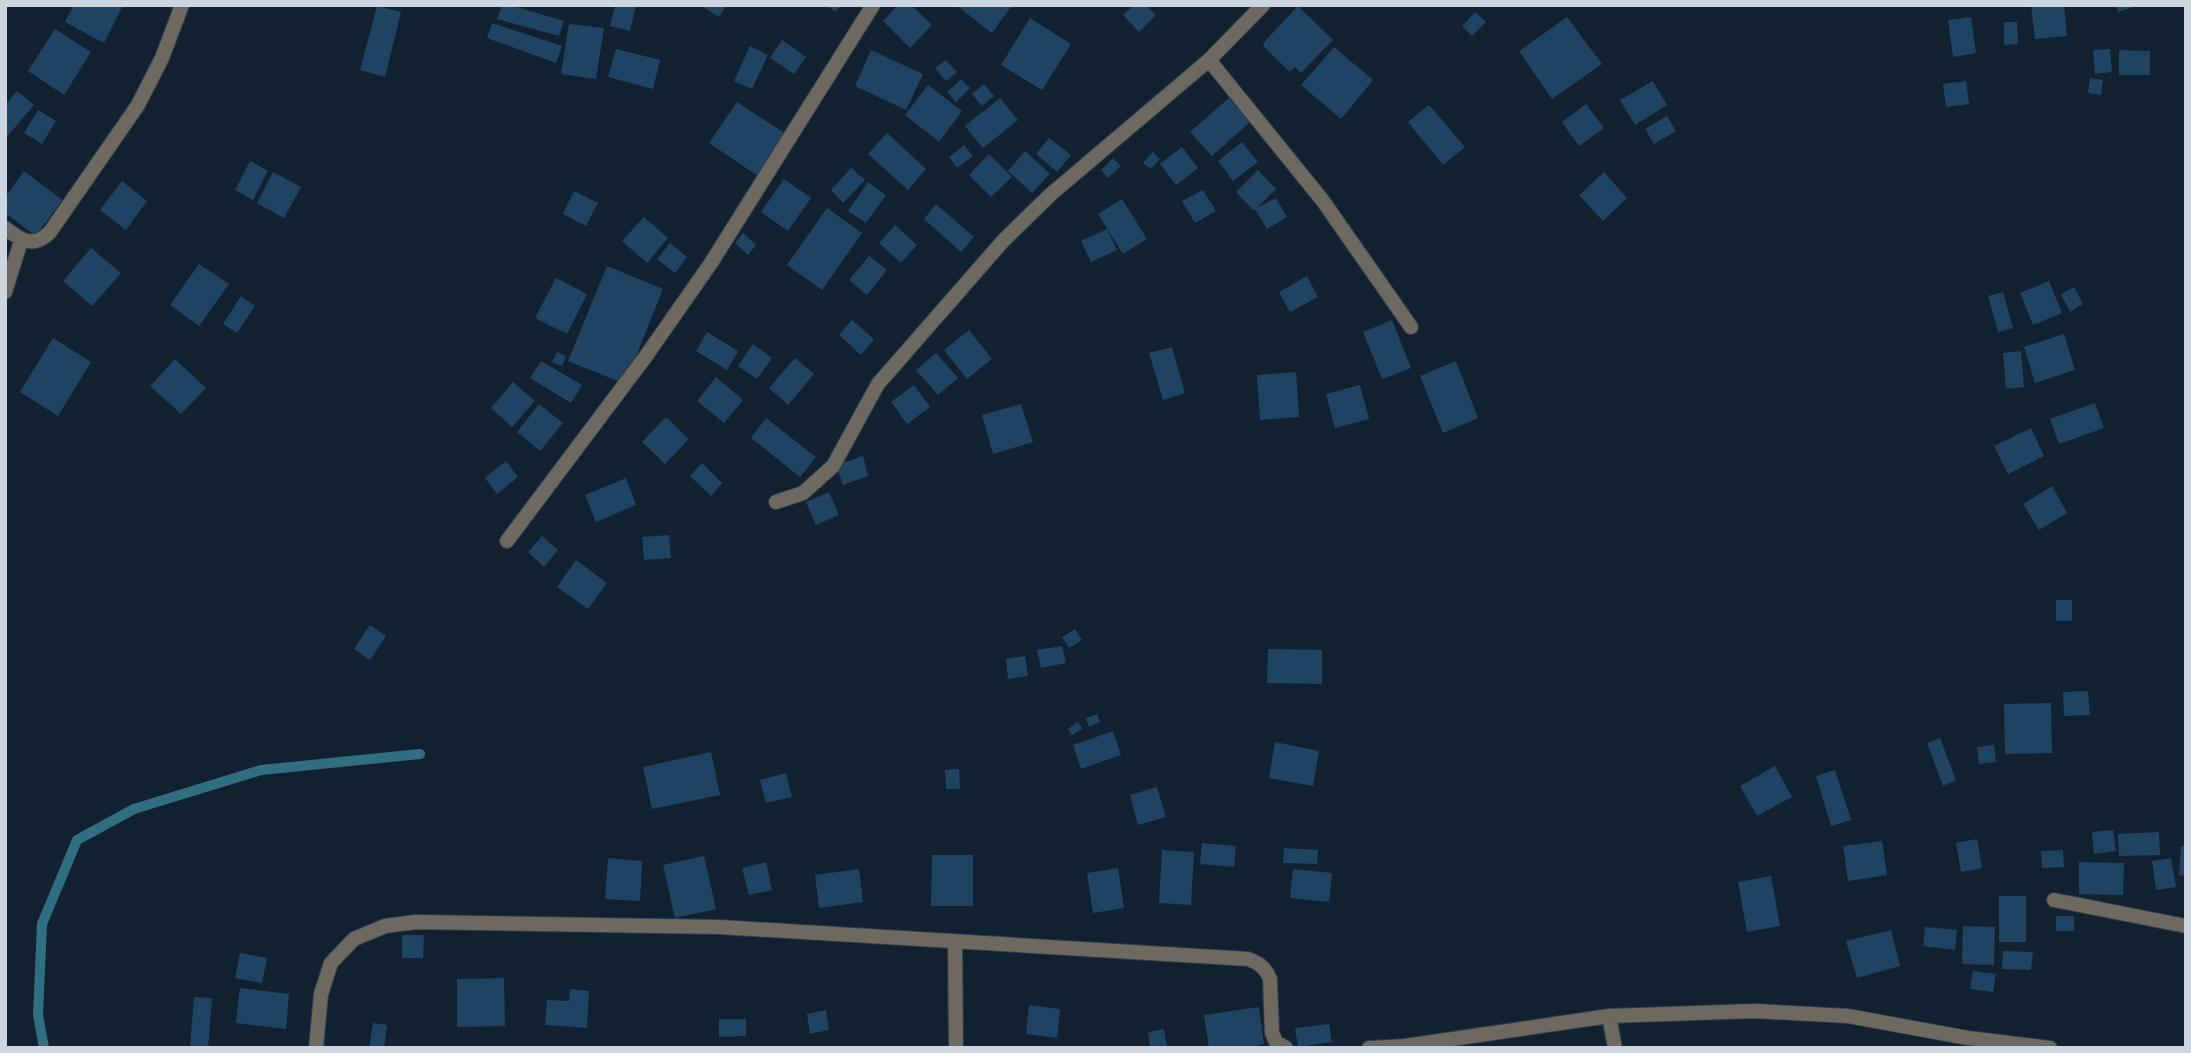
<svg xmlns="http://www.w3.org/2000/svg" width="2191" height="1053" viewBox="0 0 2191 1053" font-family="Poppins,sans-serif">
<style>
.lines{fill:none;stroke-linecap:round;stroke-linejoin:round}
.stream{stroke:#326e81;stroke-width:10}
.building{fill:#1f4363}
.lane-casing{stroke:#303e4b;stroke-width:16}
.street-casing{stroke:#303e4b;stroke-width:16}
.lane{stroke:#6d6960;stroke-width:14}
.street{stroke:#6d6960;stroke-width:14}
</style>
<rect width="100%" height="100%" fill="#12212f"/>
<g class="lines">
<!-- stream -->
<path class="stream" d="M44,1048L38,1015L42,924L77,840L134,809L261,770L420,754"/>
</g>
<!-- building -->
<path class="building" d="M74,5H118L122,7L104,43L65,22Z
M502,5H510L564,21L559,36L497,19Z
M615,5H636L630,31L610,26Z
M700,5H726L719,17Z
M827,5H841L835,12Z
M898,5H911L932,25L910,48L883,21Z
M956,5H1012L992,33Z
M1134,5H1146L1156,15L1139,32L1123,15Z
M2031,5H2064L2067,36L2035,39Z
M2116,5H2130L2131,8L2118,12Z
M377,6L401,12L385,77L360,70Z
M1298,6L1333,40L1301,73L1295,67L1290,72L1263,46L1265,41Z
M1475,12L1486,22L1472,36L1462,26Z
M1567,17L1602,64L1552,99L1519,51Z
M1971,17L1976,53L1953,57L1948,20Z
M1030,18L1071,44L1042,90L1001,65Z
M2004,22H2017L2018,44L2004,45Z
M492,23L562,46L556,63L487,38Z
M569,24L604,28L596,79L561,74Z
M55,29L91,52L64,95L28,71Z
M782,40L806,57L794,74L770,58Z
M750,46L768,55L752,89L734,81Z
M1334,47L1373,80L1341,119L1301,85Z
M616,49L660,60L653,89L608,77Z
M2110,49L2112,72L2095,74L2093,50Z
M871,50L923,74L906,110L855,86Z
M2119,50L2150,51V75H2119Z
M946,60L957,72L946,81L935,68Z
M2090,78L2103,80L2101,95L2088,93Z
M961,79L970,88L956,102L947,92Z
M1653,81L1667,105L1635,125L1620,100Z
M1966,81L1969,104L1946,107L1943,84Z
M984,84L994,96L982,106L972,94Z
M928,85L962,111L939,142L905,115Z
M17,91L34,105L5,139V105Z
M1000,98L1018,120L983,148L965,126Z
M1229,98L1250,122L1212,156L1190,132Z
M737,102L789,136L761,178L709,143Z
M1586,104L1604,128L1579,146L1562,122Z
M1429,105L1465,147L1443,165L1408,122Z
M38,110L56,121L42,144L24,133Z
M1667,116L1676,131L1654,144L1645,129Z
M887,133L926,169L908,190L868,154Z
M1049,138L1071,155L1057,172L1036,154Z
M1242,142L1258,162L1233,181L1218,161Z
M964,145L973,156L957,168L949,157Z
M1182,147L1198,168L1176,185L1160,164Z
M1025,151L1050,174L1032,193L1008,171Z
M1153,152L1160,159L1151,169L1143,163Z
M989,154L1012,177L991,197L969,175Z
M1113,158L1121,166L1108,178L1101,170Z
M250,161L268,171L253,200L235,190Z
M851,168L865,180L843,203L831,190Z
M1258,170L1276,189L1254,211L1236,192Z
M24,171L62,200L36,236L5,213V197Z
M273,172L301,187L284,218L257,203Z
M1604,172L1627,198L1603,221L1579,195Z
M784,179L811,198L788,231L761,212Z
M122,181L147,201L126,230L100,210Z
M868,182L886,195L866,223L848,211Z
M1203,190L1216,211L1195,223L1182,201Z
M574,191L598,203L586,226L563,214Z
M1276,198L1287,217L1267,229L1255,209Z
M1122,199L1147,239L1123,254L1098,214Z
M936,204L974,237L961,252L924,219Z
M827,208L862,233L822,290L787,265Z
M644,217L668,238L647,263L622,241Z
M895,225L917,245L901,263L879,243Z
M1107,229L1117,250L1091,262L1081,241Z
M743,233L756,245L748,255L735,243Z
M670,243L687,257L675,273L657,259Z
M91,248L121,273L92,306L63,281Z
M869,256L887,270L867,295L849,280Z
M199,264L229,284L199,326L170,305Z
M607,266L663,289L625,384L568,361Z
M1307,276L1318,297L1290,312L1279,292Z
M556,278L587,294L567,334L535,318Z
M2049,281L2062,313L2033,325L2020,293Z
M2074,287L2083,304L2070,312L2061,294Z
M2003,292L2013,328L1998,332L1988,296Z
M241,296L255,306L237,333L223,324Z
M852,320L874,339L861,355L839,335Z
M1392,320L1411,368L1382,379L1363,332Z
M969,330L992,359L967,379L944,350Z
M707,332L738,351L727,370L696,351Z
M2064,334L2075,370L2035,383L2024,347Z
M53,338L91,362L58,416L20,392Z
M753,344L772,358L757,379L738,366Z
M1172,347L1185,393L1163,400L1149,353Z
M2021,351L2024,387L2006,389L2003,353Z
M557,352L566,356L562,366L552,362Z
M936,353L958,378L938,395L916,370Z
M795,358L814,374L788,405L769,388Z
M175,359L206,388L181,414L150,386Z
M541,361L582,385L571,403L530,378Z
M1456,361L1478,418L1443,433L1420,376Z
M1296,372L1299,417L1260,420L1257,375Z
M716,377L743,400L724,423L697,401Z
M513,382L535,401L512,427L491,408Z
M914,385L930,407L907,424L891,402Z
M1360,385L1369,419L1335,428L1326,394Z
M2095,403L2104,428L2059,444L2050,419Z
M539,404L563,423L540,451L517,432Z
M1021,404L1033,442L993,454L982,415Z
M666,417L689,439L665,464L642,442Z
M766,418L816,457L800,477L751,438Z
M2031,428L2044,456L2008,474L1994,446Z
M863,456L868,476L843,485L836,465Z
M506,461L518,477L497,494L485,478Z
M702,463L722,483L711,496L690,476Z
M626,478L636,505L596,522L585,495Z
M2052,486L2067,513L2039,530L2023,504Z
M829,492L839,515L816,525L806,502Z
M669,535L671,558L644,560L642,537Z
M542,536L558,550L544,567L528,552Z
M576,560L607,583L588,609L557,587Z
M2056,600H2072V621H2056Z
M370,625L386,636L370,660L354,649Z
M1075,629L1082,640L1069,648L1062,637Z
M1062,646L1066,663L1041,668L1037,650Z
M1268,649L1322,650V684L1267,683Z
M1025,656L1028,676L1008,679L1006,659Z
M2088,691L2090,715L2064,716L2063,692Z
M2051,703L2052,753L2005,754L2004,704Z
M1097,714L1100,722L1089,727L1086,718Z
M1078,722L1082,729L1072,735L1068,729Z
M1113,731L1121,755L1081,769L1073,745Z
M1940,738L1956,780L1943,786L1927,743Z
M1275,742L1319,751L1313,786L1269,778Z
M1994,745L1996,762L1979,764L1977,747Z
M711,752L720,795L652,809L643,767Z
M1775,766L1792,797L1757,816L1740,786Z
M959,769L960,789H946L945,770Z
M1835,770L1851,820L1831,826L1816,776Z
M786,773L792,797L766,803L760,780Z
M1157,787L1166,817L1138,825L1130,795Z
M2113,830L2116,851L2094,854L2092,832Z
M2159,832L2160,855L2119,856L2118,834Z
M1977,839L1982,868L1961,872L1956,843Z
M1882,841L1887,875L1848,881L1843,846Z
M1202,843L1236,846L1234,867L1200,864Z
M2181,846H2186V876L2179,875Z
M1284,848L1318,850L1317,864L1283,863Z
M1162,850L1194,852L1191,905L1159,903Z
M2063,850L2064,867L2042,868L2041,851Z
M932,855H973V906H931Z
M704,856L716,909L675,918L663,865Z
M608,858L642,861L640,901L605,899Z
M2171,858L2176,887L2156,890L2152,861Z
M766,862L772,890L749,895L742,868Z
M2079,862L2124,863L2123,895L2079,894Z
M1118,868L1124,908L1093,913L1087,873Z
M859,869L863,902L819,908L815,875Z
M1293,869L1332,873L1329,902L1290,898Z
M1771,876L1780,926L1747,932L1738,882Z
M1999,896H2026V942H1999Z
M2056,916H2074V931H2056Z
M1963,926L1995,927L1994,965L1962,964Z
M1925,927L1957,930L1955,950L1923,946Z
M1891,930L1900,966L1857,978L1846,941Z
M402,935H424L423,958H402Z
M2003,951L2033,952L2031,970L2002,969Z
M240,953L267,958L262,983L235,978Z
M1973,971L1996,974L1993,992L1970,989Z
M504,978L505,1026L457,1027V979Z
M240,988L289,994L286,1029L236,1023Z
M570,989L589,991L587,1028L545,1025L547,1000L569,1001Z
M194,997L212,998L208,1048L190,1047Z
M1029,1005L1060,1009L1057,1038L1026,1034Z
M1259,1007L1264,1044L1249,1048H1209L1204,1015Z
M826,1010L829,1030L810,1034L807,1014Z
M719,1019H746V1036L719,1037Z
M373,1023L387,1025L384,1048H369Z
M1329,1024L1332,1042L1298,1047L1295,1028Z
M1164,1029L1167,1046L1150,1048L1148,1032Z"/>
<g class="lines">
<!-- lane casing -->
<g class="lane-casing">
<path id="lane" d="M1209,60L1323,201L1411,327
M507,541L646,356L711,263L873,5"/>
</g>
<!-- street casing -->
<g class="street-casing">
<path id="street" d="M5,228C20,240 34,249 50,232L138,105L162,58L182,5
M5,292L21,241
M776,502L803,493L833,466L878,384L1003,241L1050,195L1209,60L1263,5
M2054,900L2186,926
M955,941L956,1048
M1609,1016L1615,1048
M316,1048L321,994L331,963L354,939L385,926L416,922L719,927L1248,959C1259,963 1265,967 1270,979L1272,1033L1276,1042L1286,1048
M1369,1048L1405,1046L1609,1016L1754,1011L1848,1016L1968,1038L2050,1048"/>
</g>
<!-- lane -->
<use href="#lane" class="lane"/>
<!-- street -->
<use href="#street" class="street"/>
</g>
<!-- border -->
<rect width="2191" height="1053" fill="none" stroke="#cdd6e0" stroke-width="14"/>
</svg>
